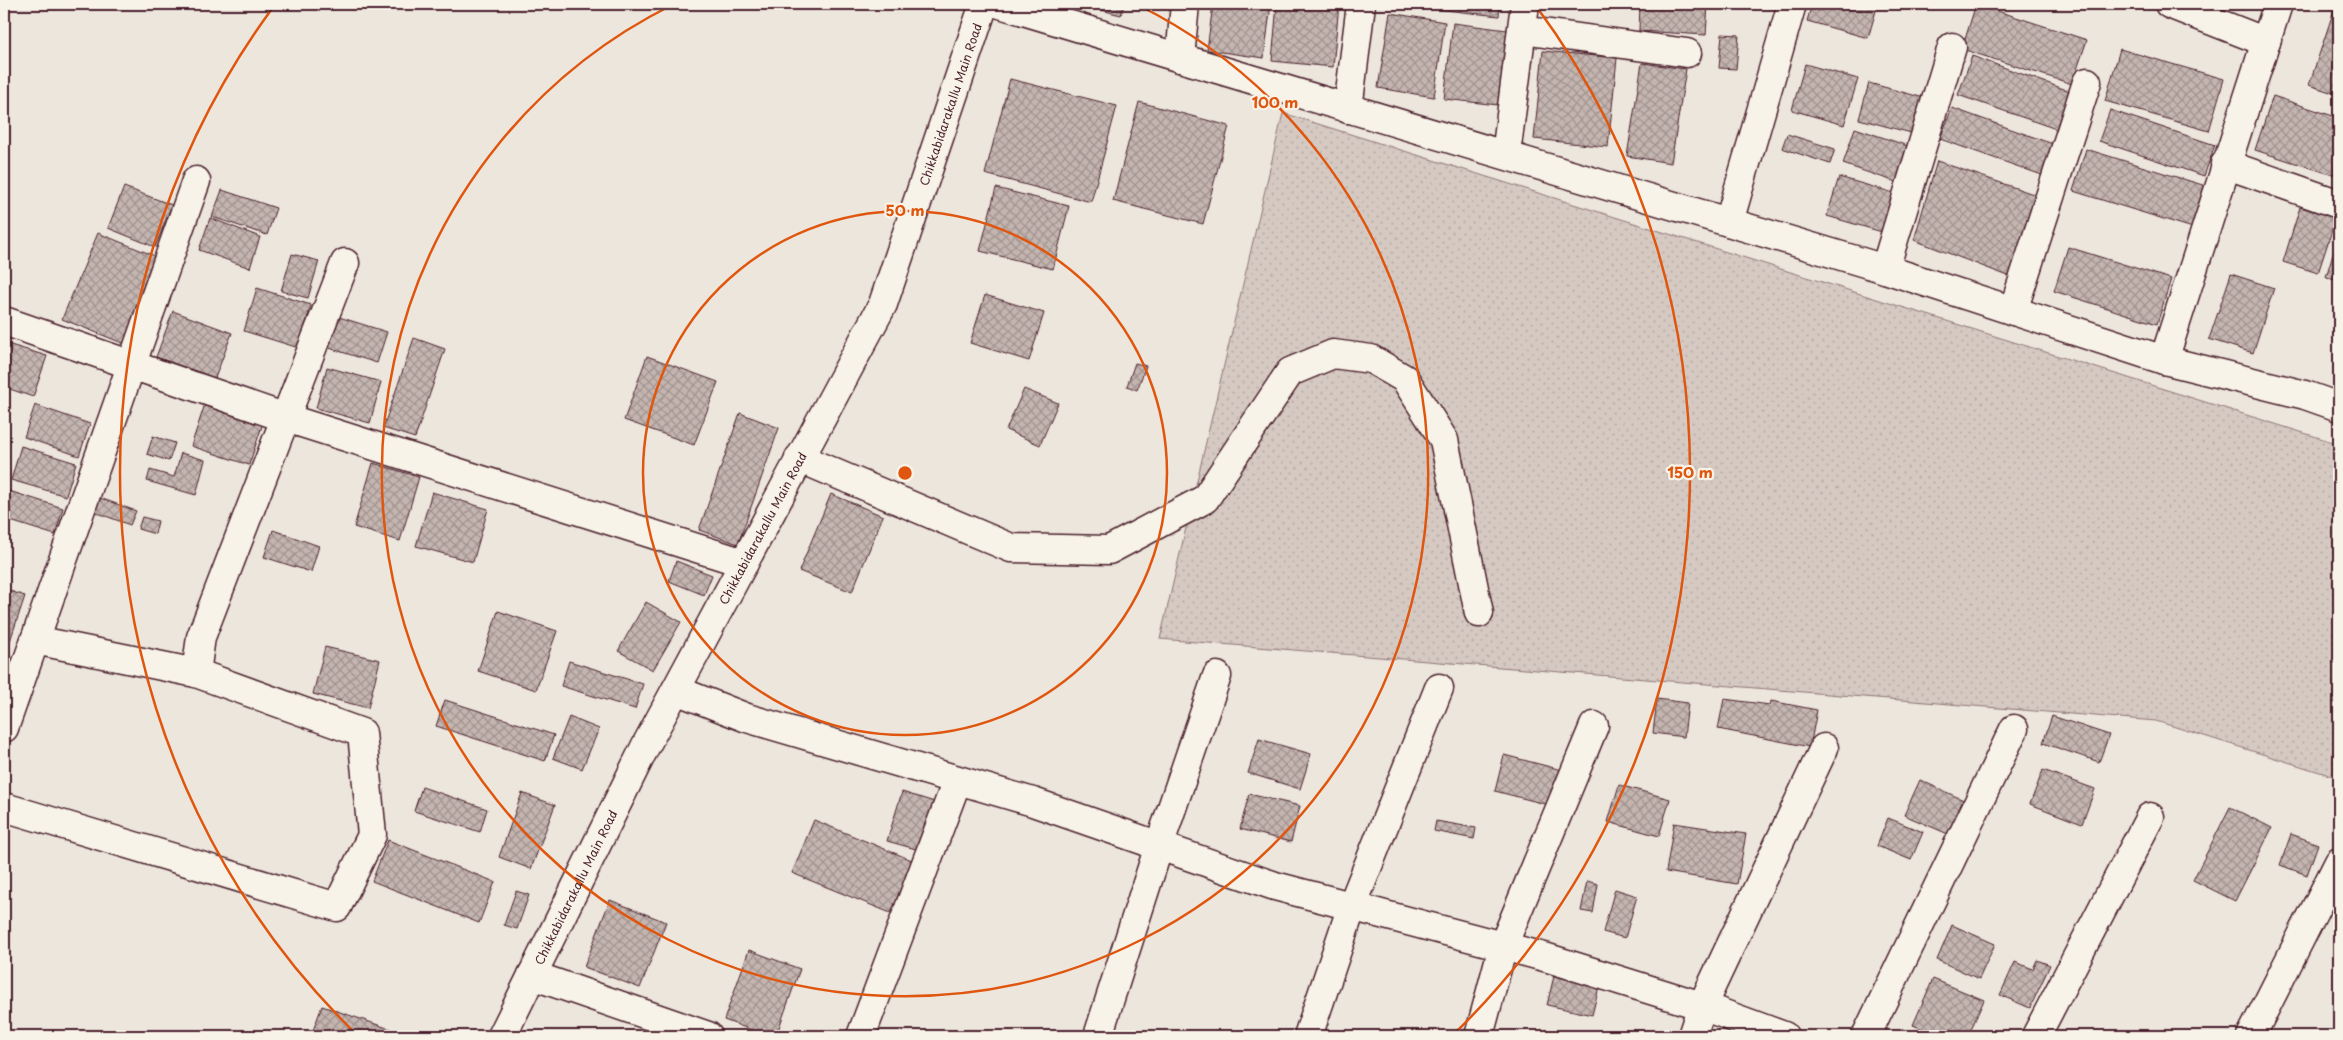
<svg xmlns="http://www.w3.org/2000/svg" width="2343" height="1040" viewBox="0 0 2343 1040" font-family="'Playpen Sans',sans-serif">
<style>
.grass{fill:url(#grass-dots);stroke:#907476}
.building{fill:url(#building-cross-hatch);stroke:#4a1f2b}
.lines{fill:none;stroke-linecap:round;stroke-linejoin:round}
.minor-casing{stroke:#4a1f2b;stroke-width:31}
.minor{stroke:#f7f3e8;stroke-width:28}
.ring{fill:none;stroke:#e0560e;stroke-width:2.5}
.labels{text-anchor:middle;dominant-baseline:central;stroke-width:4.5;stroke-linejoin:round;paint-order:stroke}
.street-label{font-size:12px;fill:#4a1f2b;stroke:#f7f3e8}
.centre{fill:#e0560e;stroke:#f7f3e8;stroke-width:2.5}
.ring-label{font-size:15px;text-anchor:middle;font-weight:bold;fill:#e0560e;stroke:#f7f3e8;stroke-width:4.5;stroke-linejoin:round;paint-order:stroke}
</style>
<defs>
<pattern id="grass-dots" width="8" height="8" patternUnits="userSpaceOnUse" patternTransform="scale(1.25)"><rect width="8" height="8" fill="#d5c9c2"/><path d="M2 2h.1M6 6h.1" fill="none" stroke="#b8aca7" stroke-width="1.8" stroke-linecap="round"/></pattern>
<pattern id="building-cross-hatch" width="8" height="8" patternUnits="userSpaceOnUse" patternTransform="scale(1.25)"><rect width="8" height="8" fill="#c4b5b0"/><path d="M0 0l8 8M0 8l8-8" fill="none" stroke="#a1938f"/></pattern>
</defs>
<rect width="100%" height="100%" fill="#ece6dd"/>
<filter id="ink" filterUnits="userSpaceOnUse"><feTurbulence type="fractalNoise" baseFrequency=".02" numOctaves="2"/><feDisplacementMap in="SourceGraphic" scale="10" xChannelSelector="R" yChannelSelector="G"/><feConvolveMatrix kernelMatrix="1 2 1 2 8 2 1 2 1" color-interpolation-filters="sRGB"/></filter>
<g filter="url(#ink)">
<!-- grass -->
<path class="grass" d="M1283,113L2339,444V778L2156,721L1160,639Z"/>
<!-- building -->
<path class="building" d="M1077,4H1124L1121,15Z
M1213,4H1271L1264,58L1207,50Z
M1277,4H1339L1333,67L1272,61Z
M1389,4H1500L1499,16Z
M1640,4H1708L1706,35L1639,31Z
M1812,4H1878L1868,38L1807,21Z
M1976,4L2087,40L2072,84L1962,49Z
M2336,4H2339V95L2309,85Z
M1390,13L1445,22L1434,97L1378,88Z
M1453,23L1507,30L1498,105L1444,99Z
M1722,34L1739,35L1736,69L1719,68Z
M2120,49L2224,79L2209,131L2105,101Z
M1543,51L1617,58L1608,147L1534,139Z
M1972,56L2075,93L2062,131L1958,95Z
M1642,63L1686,69L1671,163L1627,156Z
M1805,64L1858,79L1844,125L1792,110Z
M1010,79L1117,106L1091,202L985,174Z
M1869,83L1924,98L1915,134L1859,119Z
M2273,96L2339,118V157L2333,175L2255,150Z
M1139,102L1229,126L1203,224L1113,201Z
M1952,108L2053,144L2042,175L1940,139Z
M2110,110L2215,145L2204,176L2099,141Z
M1855,128L1914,148L1902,184L1843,164Z
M1787,134L1835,149L1830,164L1782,148Z
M2086,149L2209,187L2196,229L2073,191Z
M1937,161L2042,197L2016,279L1914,240Z
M1839,177L1894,193L1882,232L1827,216Z
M124,187L172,205L155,247L108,228Z
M996,188L1069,206L1053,269L980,251Z
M222,190L276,208L267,235L212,217Z
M2300,207L2336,218L2318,273L2283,262Z
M210,218L260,237L250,268L199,250Z
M98,233L160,258L125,344L62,319Z
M2339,233V280L2326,277Z
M2068,247L2171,279L2157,324L2054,291Z
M292,254L319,261L308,298L281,291Z
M2231,274L2274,288L2253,353L2209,339Z
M257,288L311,305L299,348L244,331Z
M985,295L1044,313L1029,361L970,343Z
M173,311L232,333L215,378L156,357Z
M339,317L387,332L377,363L329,348Z
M414,338L445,349L415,438L383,428Z
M4,343L47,356L33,397L4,387Z
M647,356L718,382L694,445L624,420Z
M1135,363L1146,366L1137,390L1127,386Z
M327,367L381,382L370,423L316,408Z
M1024,389L1058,403L1040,445L1006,430Z
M205,404L263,423L249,465L191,446Z
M35,405L90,424L79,456L24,437Z
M740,413L779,428L738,544L699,530Z
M153,436L175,443L169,461L147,454Z
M21,446L76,463L66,496L11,480Z
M181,453L205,460L196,495L147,481L150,470L174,477Z
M373,463L419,477L400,541L354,527Z
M6,490L63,508L55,535L4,519V497Z
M432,492L488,509L473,562L416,546Z
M831,494L883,516L852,592L799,571Z
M100,498L136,511L130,525L95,512Z
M142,517L158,521L155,534L138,529Z
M273,530L319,546L311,572L264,557Z
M676,561L712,575L704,595L669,581Z
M4,589L25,596L4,659Z
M646,602L681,622L653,670L618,651Z
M498,611L557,631L536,690L478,671Z
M325,647L380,660L368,708L313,694Z
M569,661L643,684L635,709L561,686Z
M1657,699L1688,703L1684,737L1653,733Z
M1724,699L1770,705L1771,701L1817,710L1810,747L1718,729Z
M445,700L554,735L545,761L436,726Z
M2052,716L2109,735L2099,762L2043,743Z
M569,717L599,729L582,769L553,758Z
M1259,739L1311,754L1300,789L1248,773Z
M1504,755L1562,770L1553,806L1495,791Z
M2043,770L2095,789L2082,824L2030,804Z
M1920,780L1970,803L1955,837L1904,815Z
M1619,785L1670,799L1659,836L1608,822Z
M422,787L487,809L480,832L414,811Z
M902,792L938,803L923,851L887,841Z
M522,793L555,805L531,869L499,857Z
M1249,794L1300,806L1291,842L1240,829Z
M2230,807L2272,828L2235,901L2193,880Z
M1888,818L1923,832L1911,860L1877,846Z
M814,820L919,863L898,916L792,873Z
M1436,821L1476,828L1474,839L1434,831Z
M1674,823L1746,834L1737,884L1666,872Z
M2291,834L2318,844L2307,875L2280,865Z
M388,840L495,882L479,923L372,881Z
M1587,881L1598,884L1593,913L1581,911Z
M1615,889L1637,896L1625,938L1603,932Z
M516,891L529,895L517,929L504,925Z
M610,900L666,922L640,988L584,967Z
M1952,925L1995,944L1979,979L1937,960Z
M749,950L800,969L776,1036H768L724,1020Z
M2037,960L2050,965L2030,1008L2000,995L2015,962L2033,969Z
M1554,976L1599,987L1592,1015L1547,1005Z
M1933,979L1984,1000L1968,1036H1939L1913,1025Z
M322,1006L411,1036H311Z"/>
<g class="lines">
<!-- minor casing -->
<g class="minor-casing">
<g id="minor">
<path d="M1000,4L1885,269L2164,360L2305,395L2339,407"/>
<path d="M2169,4L2266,42"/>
<path d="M1522,30L1687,53"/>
<path d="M1180,58L1185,4"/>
<path d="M1348,109L1361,4"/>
<path d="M1506,155L1525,4"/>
<path d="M2225,164L2339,204"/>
<path d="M1729,222L1792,4"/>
<path d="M1885,269L1952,47"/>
<path d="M2013,311L2087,82"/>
<path d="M4,321L286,418L744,563"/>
<path d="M2164,360L2278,4"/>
<path d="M799,458L1011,548L1109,550L1205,499L1290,372L1333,354L1371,359L1405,379L1444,440L1479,613"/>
<path d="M196,673L201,637L345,263"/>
<path d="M676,690L747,718L1033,802L1275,886L1548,958L1702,1006L1784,1036"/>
<path d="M4,728L196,181"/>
<path d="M4,807L337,907L372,835L362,733L196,673L35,640"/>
<path d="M532,975L708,1036"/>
<path id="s1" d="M502,1036L645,747L883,304L984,4"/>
<path d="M861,1036L957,781"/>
<path d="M1098,1036L1159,846L1217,676"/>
<path d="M1308,1036L1352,906L1439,688"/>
<path d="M1479,1036L1503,946L1594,726"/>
<path d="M1692,1036L1702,1006L1824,748"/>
<path d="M1866,1036L2014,729"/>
<path d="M2036,1036L2150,817"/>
<path d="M2251,1036L2339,862"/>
</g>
</g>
<!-- minor -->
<use href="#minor" class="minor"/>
</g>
</g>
<!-- distance rings -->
<g class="ring">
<circle cx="905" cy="473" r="262"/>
<path d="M1138 5A523 523 0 1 1 672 5"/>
<path d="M355 1033A785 785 0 0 1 274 6M1536 6A785 785 0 0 1 1455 1033"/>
</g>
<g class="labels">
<!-- street labels -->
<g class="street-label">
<text stroke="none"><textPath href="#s1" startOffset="1036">Chikkabidarakallu Main Road</textPath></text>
<text stroke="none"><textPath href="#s1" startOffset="571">Chikkabidarakallu Main Road</textPath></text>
<text stroke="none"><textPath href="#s1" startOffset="166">Chikkabidarakallu Main Road</textPath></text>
</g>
</g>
<circle cx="905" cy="473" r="8" class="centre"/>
<g class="ring-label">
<text x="1275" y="108">100 m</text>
<text x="905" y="216">50 m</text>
<text x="1690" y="478">150 m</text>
</g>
<!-- margin -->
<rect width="2343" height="1040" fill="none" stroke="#f7f3e8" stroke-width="20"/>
<rect x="10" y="10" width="2323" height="1020" fill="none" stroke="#4a1f2b" stroke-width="2" filter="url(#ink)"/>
</svg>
